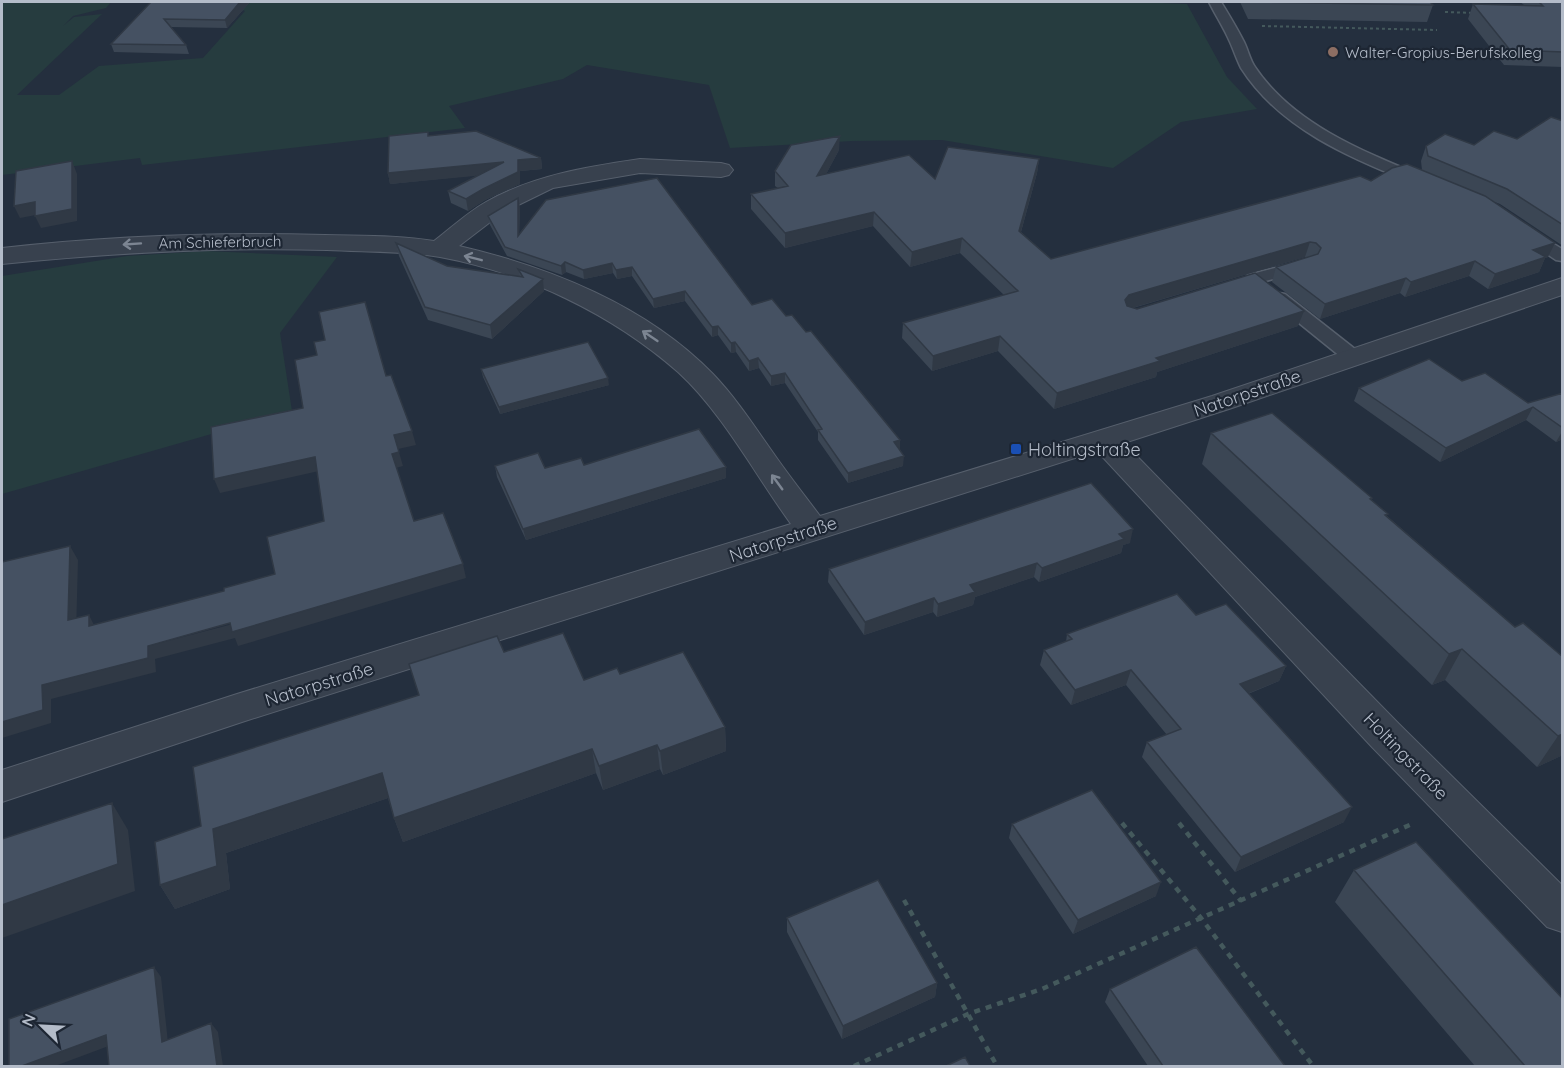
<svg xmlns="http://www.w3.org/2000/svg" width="1564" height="1068" viewBox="0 0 1564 1068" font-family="Quicksand,sans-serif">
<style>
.green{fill:#263c3f}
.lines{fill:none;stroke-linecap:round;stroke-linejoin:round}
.lane-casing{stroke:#565f6c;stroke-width:3}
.street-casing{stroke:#565f6c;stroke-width:2}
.path-far1{stroke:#44595c;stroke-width:2;stroke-dasharray:3 3;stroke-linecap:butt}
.path{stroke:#44595c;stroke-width:4.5;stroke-dasharray:6 6;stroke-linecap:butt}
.lane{fill:#38414e;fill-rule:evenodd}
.street{fill:#38414e;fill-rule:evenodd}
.wall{fill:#3b4654}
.shaded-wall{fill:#303945}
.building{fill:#455162;stroke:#303945;stroke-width:1.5}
.oneway{stroke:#7c8592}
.education-dot{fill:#8d6e63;stroke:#1d2633;stroke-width:2}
.transit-dot{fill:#1a4fb4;stroke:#1d2633;stroke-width:2}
.labels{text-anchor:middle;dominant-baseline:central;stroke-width:4.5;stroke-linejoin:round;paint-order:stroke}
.far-poi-label{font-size:15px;fill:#b4bcc9;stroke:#1d2633;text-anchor:start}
.far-street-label{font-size:15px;fill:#b4bcc9;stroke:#1d2633}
.street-label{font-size:18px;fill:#b4bcc9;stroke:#1d2633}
.poi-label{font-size:18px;fill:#b4bcc9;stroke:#1d2633;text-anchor:start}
</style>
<rect width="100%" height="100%" fill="#242f3e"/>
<!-- green -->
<path class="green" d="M2,2H111L106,8L73,16L63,26L74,17L102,14L17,95H59L99,66L203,58L245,11L226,2H1139L1187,4L1227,77L1257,109L1181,122L1113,168L942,140L852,141L730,148L709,85L587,65L563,79L449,106L465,128L142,165L140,158L2,175Z
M207,251L337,257L280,333L292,411L2,494V276L127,256Z"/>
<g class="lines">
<!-- lane casing -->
<g class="lane-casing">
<path id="lane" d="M1209,2H1221C1229,15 1237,28 1244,42C1248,50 1250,60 1255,67C1293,124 1364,152 1425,177L1427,180L1425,183H1413C1350,158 1279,128 1241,68C1237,60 1234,51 1230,42C1224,28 1216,16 1209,2Z
M1526,227L1562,249V261L1556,260L1520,236L1517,232L1520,228Z
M1302,261L1308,262L1311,266L1308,270L1254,284L1248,283L1245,279L1248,275Z
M1279,293L1285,294L1360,353L1363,357L1360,361H1346L1273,302L1270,298L1273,294Z"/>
</g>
<!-- street casing -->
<g class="street-casing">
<path id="street" d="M640,159L721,163L729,165L733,170L729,175L721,177L640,173L553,188L502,213L459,246C550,267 647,306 713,374C737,399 756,429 776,457C790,477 805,496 820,516L1212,396L1562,278V295L1232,408L1124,443L1399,724L1562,885V932L1547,927L1371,746L1097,451L242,722L2,802V770L237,694L791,524C756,476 722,412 678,372C612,314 526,273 440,257C403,251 365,252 327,250C218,247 110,253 2,264V248C109,236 217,232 325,235C362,236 398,235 434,241C451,228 468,212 486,202C534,175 586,167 640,159Z"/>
</g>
<!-- path-far1 -->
<path class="path-far1" d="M1445,12L1475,13
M1262,26L1437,30"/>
<!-- path -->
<path class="path" d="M1122,823L1201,918L1313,1066
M1179,823L1241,901
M904,900L997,1066
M854,1066L968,1014L1042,989L1414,823"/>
<!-- lane -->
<use href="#lane" class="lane"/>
<!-- street -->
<use href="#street" class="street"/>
</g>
<!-- wall -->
<path class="wall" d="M151,2H250L227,28L171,27L186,45L189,54L114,52L111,44Z
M1240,2H1430L1433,5L1427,22L1248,19Z
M1520,2H1563V67L1504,65L1468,19L1473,4L1524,5Z
M1563,121V246L1500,204L1492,201L1548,257L1545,258L1539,272L1488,289L1469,276L1405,297L1400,293L1320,319L1272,282L1276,267L1308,257H1305L1133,308L1137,309L1298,326L1157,372L1156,377L1054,409L998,351L932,371L902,338L903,323L1004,295L960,253L910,267L873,226L785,248L751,209V194L778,188L775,186V171L839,150L826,174L935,179L1039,159L1037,173L1021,232L1051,259L1371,181L1422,170L1421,161L1426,146L1474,145L1517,139Z
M429,136L541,158L542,169L520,171V184L485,200L468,211L451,203L448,191L478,175L390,184L388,173Z
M546,200L752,305L786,316L806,332L900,440V450L903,466L848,483L818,440V432L785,383L771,386L759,368L749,371L736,352L731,353L718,335L712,337L685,301L654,308L632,276L617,279L613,273L584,279L566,272L562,275L507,256L490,225L488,216L520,207L519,234Z
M396,243L447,266L520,277L518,269L543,279L544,291L492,339L428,320L399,256Z
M481,369L609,385L500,414L483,377Z
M1462,381L1528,403L1563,393V439L1556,442L1526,420L1440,462L1354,401L1359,388Z
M1211,433L1372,498L1371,500L1387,516L1515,627L1563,657V755L1537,767L1445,680L1432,685L1202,464Z
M584,465L726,467V478L526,540L497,477L495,466L545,468Z
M1130,543L1123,545L1121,553L1039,582L1034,577L975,597L973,605L937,617L933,612L864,635L828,582L829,569Z
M1196,615L1286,666L1279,681L1248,694L1344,822L1235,872L1142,757L1147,742L1167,735L1126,685L1071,705L1040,665L1044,650L1066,642L1067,634Z
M504,652L584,680L620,674L725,727L726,751L663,775L660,769L603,790L596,773L403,842L394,818L388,798L226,853L230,889L175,909L160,885L201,826L419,695Z
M1012,824L1156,896L1073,934L1009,838Z
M1354,870L1563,1066H1475L1335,902Z
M787,918L937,983L935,997L842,1039L787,932Z
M1110,989L1285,1066H1148L1105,1002Z"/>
<!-- shaded-wall -->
<path class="shaded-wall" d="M240,2H250L227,28L225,20Z
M840,136L839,150L817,191V176Z
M541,158L542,169L520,171V184L485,200L468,211L466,199L518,160Z
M1039,159L1037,173L1017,246L1019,231Z
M72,161L77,174V221L41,228L35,216Z
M504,162L506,173L390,184L388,173Z
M518,198L520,207L519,245L518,236Z
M35,202L41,214L20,218L14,206Z
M874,212L873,226L785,248V233Z
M962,238L960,253L910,267L912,252Z
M1310,242L1305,257L1125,310V300L1129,295Z
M1555,243L1548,257L1545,258L1539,272L1488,289L1495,274L1533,250Z
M1475,261L1469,276L1405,297L1411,282Z
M565,262L566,272L562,275L561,266Z
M612,263L613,273L584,279L583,270Z
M632,267V276L617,279L616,270Z
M1406,278L1400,293L1320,319L1325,304Z
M543,279L544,291L492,339L490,325Z
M685,291V301L654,308L653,299Z
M1304,311L1298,326L1157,372L1156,377L1054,409L1057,393L1156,358Z
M718,326V335L712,337V327Z
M1000,336L998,351L932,371L933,356Z
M735,342L736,352L731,353V343Z
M758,358L759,368L749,371V361Z
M785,373V383L771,386V376Z
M608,378L609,385L500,414L499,407Z
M1533,407L1526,420L1440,462L1446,448Z
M1563,430V439L1556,442Z
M412,431L416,445L398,449L394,435Z
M900,440V450L894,442Z
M399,452L403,466L396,468L392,454Z
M904,456L903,466L848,483V473Z
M315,457L319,471L220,493L214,479Z
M726,467V478L526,540L523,529Z
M1133,529L1130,543L1123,545L1121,553L1039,582L1042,568L1119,534Z
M70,546L78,560L76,634L68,620Z
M1037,563L1034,577L975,597L973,605L937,617L938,604L970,585Z
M463,564L466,578L238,646L235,638L155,659L156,672L51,699V723L2,738V722L42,685L148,646Z
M934,598L933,612L864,635L865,622Z
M89,615L96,629L89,626Z
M1462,649L1445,680L1432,685L1449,654Z
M1286,666L1279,681L1234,699L1240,684Z
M1131,670L1126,685L1071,705L1075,690Z
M725,727L726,751L663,775L660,751Z
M1563,734V755L1537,767L1558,736Z
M657,745L660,769L603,790L599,766Z
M592,749L596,773L403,842L394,818Z
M382,773L391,797L226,853L230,889L175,909L160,885L213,829Z
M112,803L128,830L135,891L2,938V905Z
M1352,807L1344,822L1235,872L1241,857Z
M1161,882L1156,896L1073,934L1078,920Z
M154,967L161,977L169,1052L162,1042Z
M937,983L935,997L842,1039L843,1026Z
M211,1023L218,1032L223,1066H217Z
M106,1035L114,1044L55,1066H22Z"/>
<!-- building -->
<path class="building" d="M151,2H240L225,20L164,19L186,45L111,44Z
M1253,2H1430L1433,5Z
M1539,2H1563V52L1510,50L1473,4L1543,6Z
M1551,117L1563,121V225L1507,189L1428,156L1426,146L1445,134L1474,145L1494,131L1517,139Z
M476,131L541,158L518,160V172L483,189L466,199L448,191L504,162L388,173L389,136L428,132V136Z
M840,136L817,176L909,155L935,179L948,147L1039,159L1019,231L1051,259L1360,176L1371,181L1392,168L1407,164L1485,196L1555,243L1533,250L1546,257L1495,274L1475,261L1411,282L1406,278L1325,304L1276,267L1318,254L1321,248L1316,243L1310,242L1129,295L1125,300L1127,306L1137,309L1255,273L1304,311L1156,358L1160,361L1057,393L1000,336L933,356L903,323L1018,291L962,238L912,252L874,212L785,233L751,194L788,186L775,171L791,145Z
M72,161V209L35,216V202L14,206L16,171Z
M657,178L752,305L772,299L786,316L792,315L806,332L811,331L900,440L894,442L904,456L848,473L818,430L822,429L785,373L771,376L758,358L749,361L735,342L731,343L718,326L712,327L685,291L653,299L632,267L616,270L612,263L583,270L565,262L561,266L505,247L488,216L518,198V236L546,200Z
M396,243L447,266L523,277L518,269L543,279L490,325L425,307Z
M365,302L386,376L391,375L412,431L394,435L399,452L392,454L414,521L443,513L463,564L232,632L230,623L148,646V658L42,685L43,710L2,722V562L70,546L68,620L89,615V626L224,591V588L275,574L267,537L324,521L315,457L214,479L211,427L303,408L295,360L317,355L314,342L325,340L319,312Z
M588,342L608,378L499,407L481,369Z
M1429,359L1462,381L1485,373L1528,403L1563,393V428L1533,407L1446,448L1359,388Z
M1272,413L1372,498L1370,499L1388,514L1385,515L1515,627L1523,623L1563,657V734L1558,736L1462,649L1449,654L1211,433Z
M699,429L726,467L523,529L495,466L538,453L545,468L581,458L584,465Z
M1091,483L1133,529L1119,534L1124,539L1042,568L1037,563L970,585L975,592L938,604L934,598L865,622L829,569Z
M1177,594L1196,615L1226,604L1286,666L1240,684L1352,807L1241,857L1147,742L1181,729L1131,670L1075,690L1044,650L1072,639L1067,634Z
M563,633L584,680L617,668L620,674L683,652L725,727L660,751L657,745L599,766L592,749L394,818L382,773L213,829L217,866L160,885L155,842L201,826L193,767L419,695L409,664L497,636L504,652Z
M1092,790L1161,882L1078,920L1012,824Z
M112,803L118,864L2,905V839Z
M1416,842L1563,999V1066H1525L1354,870Z
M878,880L937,983L843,1026L787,918Z
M1196,947L1285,1066H1163L1110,989Z
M154,967L162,1042L211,1023L217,1066H109L106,1035L22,1066H9V1019Z
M965,1057L970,1066H946Z"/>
<!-- one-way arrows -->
<defs><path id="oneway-shaft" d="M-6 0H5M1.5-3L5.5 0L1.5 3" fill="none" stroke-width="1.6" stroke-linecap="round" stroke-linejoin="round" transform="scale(1.5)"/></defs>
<g class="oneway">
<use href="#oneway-shaft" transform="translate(132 244) rotate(176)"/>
<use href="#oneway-shaft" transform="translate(473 258) rotate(-166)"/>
<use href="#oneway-shaft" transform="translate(650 336) rotate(-146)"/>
<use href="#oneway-shaft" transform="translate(777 482) rotate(-126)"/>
</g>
<!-- markers -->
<circle class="education-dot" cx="1333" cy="52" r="6"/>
<rect class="transit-dot" x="1010" y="443" width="12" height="12" rx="3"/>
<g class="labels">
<!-- far-poi labels -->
<g class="far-poi-label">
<text x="1345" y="52">Walter-Gropius-Berufskolleg</text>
</g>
<!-- far-street labels -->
<g class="far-street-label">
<text transform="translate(220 242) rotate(-1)">Am Schieferbruch</text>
</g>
<!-- street labels -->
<g class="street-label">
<text transform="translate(1247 393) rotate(-19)">Natorpstraße</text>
<text transform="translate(783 539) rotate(-18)">Natorpstraße</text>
<text transform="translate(319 684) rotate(-17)">Natorpstraße</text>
<text transform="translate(1406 756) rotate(46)">Holtingstraße</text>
</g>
<!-- poi labels -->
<g class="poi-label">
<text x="1028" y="449">Holtingstraße</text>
</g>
</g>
<!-- border -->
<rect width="1564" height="1068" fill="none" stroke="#b4bcc9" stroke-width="6"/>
<!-- north arrow -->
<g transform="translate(42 1026) rotate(294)" stroke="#1d2633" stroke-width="4.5" paint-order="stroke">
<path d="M0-4.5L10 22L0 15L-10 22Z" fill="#b4bcc9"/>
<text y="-9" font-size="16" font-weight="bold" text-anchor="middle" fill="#b4bcc9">N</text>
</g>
</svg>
